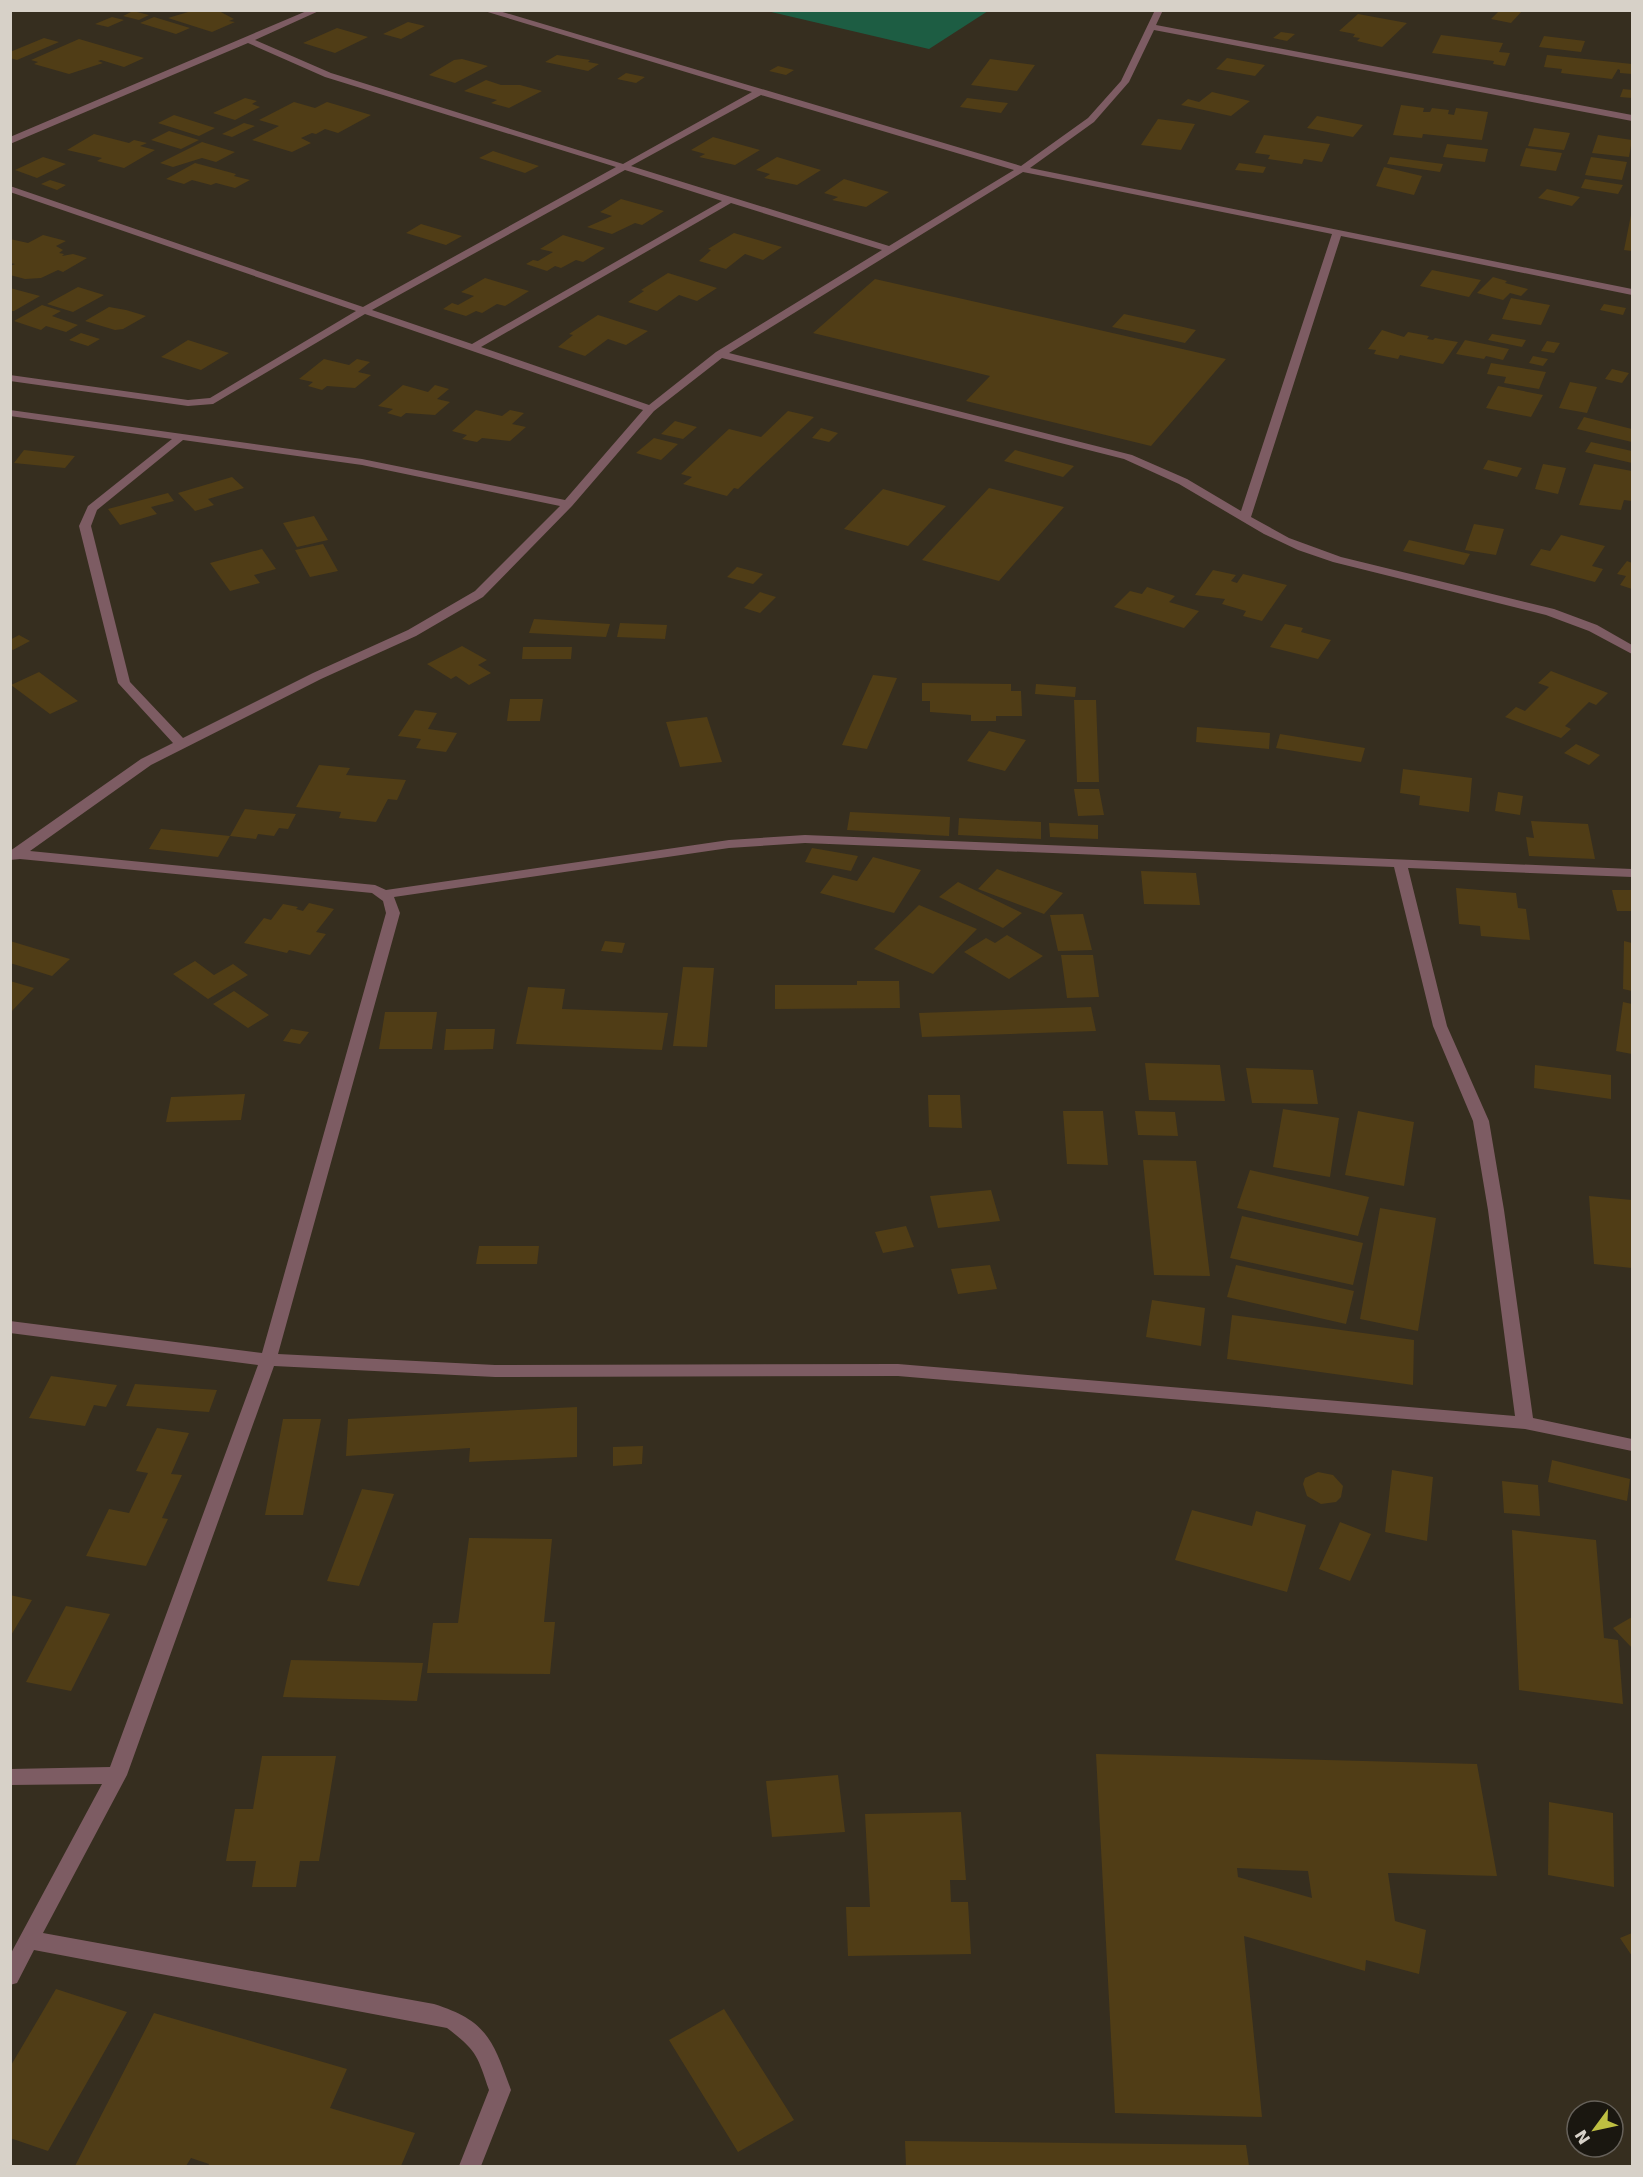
<svg xmlns="http://www.w3.org/2000/svg" width="1643" height="2177" viewBox="0 0 1643 2177" font-family="'DejaVu Sans',sans-serif">
<style>
.green{fill:#1d5d43}
.building{fill:#503d16;fill-rule:evenodd}
.lines{fill:none;stroke-linecap:round;stroke-linejoin:round}
.street{fill:#7d5c63;fill-rule:evenodd}
</style>
<rect width="100%" height="100%" fill="#362e1f"/>
<!-- green -->
<path class="green" d="M767,11H988L929,49Z"/>
<!-- building -->
<path class="building" d="M195,10H217L234,19L229,21L235,22L212,32L168,18Z
M1500,10H1523L1511,23L1491,19Z
M133,11L149,15L139,20L123,16Z
M1358,14L1407,23L1382,47L1357,41L1360,38L1353,37L1355,34L1339,31Z
M112,17L124,20L108,27L95,24Z
M154,17L190,28L176,34L140,23Z
M408,22L425,26L401,39L383,34Z
M337,28L368,37L335,53L303,43Z
M1281,32L1295,34L1287,41L1273,38Z
M1441,35L1503,43L1499,52L1510,53L1505,66L1493,64L1494,61L1432,53Z
M1544,36L1585,41L1581,52L1539,47Z
M44,38L59,42L17,60L10,58V52Z
M79,39L144,58L124,67L101,60L98,61L103,63L69,74L34,64L38,62L31,60Z
M557,55L590,60L588,62L599,64L588,71L545,62Z
M1547,55L1632,64V74L1620,73V70L1618,69L1612,79L1561,73L1562,69L1544,67Z
M1227,58L1265,65L1255,76L1216,69Z
M462,59L488,66L455,83L429,75L454,60Z
M990,59L1035,65L1017,91L971,85Z
M778,66L794,70L786,75L769,71Z
M626,73L645,77L636,83L617,79Z
M486,80L501,85H520L542,91L509,108L491,103L497,100L464,91Z
M1623,89L1632,90V98L1620,97Z
M1212,92L1250,101L1231,116L1181,105L1188,99L1199,102Z
M245,98L257,101L252,104L260,107L235,120L213,113Z
M967,98L1008,103L1001,113L960,107Z
M294,102L315,108L327,102L371,115L338,133L325,129L316,134L312,133L301,138L311,143L292,152L252,140L279,126L259,120Z
M1401,105L1424,108L1423,112H1430L1432,108L1449,110L1448,114L1454,115L1456,108L1488,112L1482,140L1423,134L1422,138L1393,135Z
M174,115L215,128L199,136L158,123Z
M1317,116L1363,125L1353,137L1307,128Z
M1158,119L1195,124L1181,150L1141,145Z
M244,123L255,126L232,137L222,134Z
M1534,128L1570,133L1564,150L1528,146Z
M169,131L199,140L181,149L151,140Z
M94,134L129,143L134,140L147,143L140,146L155,150L124,168L97,161L102,158L67,150Z
M1264,135L1330,144L1322,162L1304,159L1302,164L1268,159L1270,155L1255,153Z
M1598,135L1632,140L1629,157L1592,153Z
M713,137L760,150L735,165L699,157L705,154L691,150Z
M202,142L235,152L216,162L202,158L173,167L160,163Z
M1447,144L1488,149L1485,162L1443,157Z
M1526,148L1562,153L1556,171L1520,166Z
M493,151L539,166L525,173L479,158Z
M43,157L66,164L37,178L15,170Z
M777,157L821,170L797,185L764,178L770,174L756,170Z
M1390,157L1443,164L1440,172L1387,164Z
M1591,157L1627,162L1622,180L1585,175Z
M195,163L236,174L234,176L250,180L235,188L216,183L211,185L192,180L184,184L166,179Z
M1239,163L1266,167L1263,173L1235,170Z
M1384,167L1422,176L1414,195L1376,186Z
M844,179L889,192L866,207L832,200L838,197L824,193Z
M1585,179L1623,185L1618,194L1581,188Z
M50,180L66,185L57,190L41,184Z
M1547,189L1580,197L1572,206L1538,198Z
M621,199L664,211L642,225L635,223L612,234L587,227L612,216L600,212Z
M1632,210V251L1624,250Z
M421,224L462,236L446,245L406,233Z
M734,233L782,247L763,260L745,254L726,269L699,261L711,250L708,249Z
M43,235L66,241L56,246L63,250L59,253L64,254L62,256L73,254L87,258L63,272L58,270L41,278L25,279L10,275V266L15,264L10,263V239L28,243Z
M563,235L605,248L583,262L576,260L561,268L555,266L547,271L526,264L533,260L538,261L553,252L540,249Z
M1432,270L1481,280L1469,297L1420,286Z
M668,273L717,288L697,301L679,295L657,311L628,302L644,291L641,290Z
M1493,277L1507,281L1505,283L1528,289L1521,296L1510,293L1503,300L1477,293Z
M485,278L529,291L505,306L497,304L482,313L476,311L466,316L443,309L452,303L458,305L474,296L461,292Z
M875,279L1047,318L1226,359L1151,446L966,401L990,376L813,333Z
M78,287L104,295L73,312L47,304Z
M10,288L40,296L14,311H10Z
M1511,298L1550,305L1541,325L1502,319Z
M1604,304L1626,308L1623,315L1600,310Z
M42,305L61,311L52,316L78,325L66,332L46,326L41,330L14,321Z
M109,307L126,310L146,316L123,329L115,330L85,321Z
M1124,314L1179,326L1196,330L1185,343L1112,327Z
M598,315L648,331L626,345L608,339L585,356L558,347L573,335L569,334Z
M1382,330L1404,337L1408,332L1429,336L1427,339L1433,340L1435,338L1458,342L1443,364L1400,355L1398,359L1374,354L1376,350L1368,349Z
M81,333L100,339L88,346L69,340Z
M1492,334L1526,340L1522,347L1488,340Z
M188,340L229,353L201,370L161,357Z
M1465,340L1509,349L1503,360L1486,356L1484,359L1456,354Z
M1547,341L1560,343L1554,353L1541,351Z
M1533,356L1548,359L1543,366L1529,363Z
M324,359L349,365L357,359L370,362L358,372L371,375L355,388L327,386L322,390L308,386L313,382L299,379Z
M1491,363L1546,372L1539,389L1504,383L1506,377L1487,374Z
M1612,369L1629,373L1622,383L1605,379Z
M1570,382L1597,387L1587,413L1559,408Z
M403,385L428,392L435,385L449,389L437,399L450,402L435,415L406,413L401,417L387,413L393,409L378,406Z
M1498,386L1543,395L1531,417L1486,408Z
M476,410L502,416L510,410L524,413L512,424L526,427L510,441L482,438L477,442L462,439L467,435L452,431Z
M788,411L814,417L738,489L734,488L727,496L683,484L692,477L681,474L729,429L761,437Z
M1584,417L1632,429V442L1577,429Z
M675,421L697,427L683,439L661,434Z
M821,428L838,433L829,442L812,438Z
M654,438L678,444L661,460L636,453Z
M1591,442L1632,451V463L1585,452Z
M24,450L75,456L65,468L14,463Z
M1015,450L1074,466L1063,477L1004,461Z
M1488,460L1522,468L1517,477L1483,469Z
M1543,464L1566,468L1558,494L1535,489Z
M1594,464L1632,471V501L1624,500L1621,510L1579,505Z
M232,477L244,488L208,499L214,505L195,511L178,493Z
M989,488L1064,507L999,581L922,560Z
M883,489L946,506L908,546L844,529Z
M168,493L174,501L151,507L157,514L120,525L108,509Z
M314,516L328,540L297,547L283,523Z
M1474,524L1504,529L1496,555L1465,550Z
M1561,535L1605,546L1592,566L1603,569L1595,582L1530,565L1541,549L1550,551Z
M1409,540L1470,554L1464,565L1403,551Z
M323,544L338,571L310,577L295,550Z
M262,549L276,569L254,575L260,583L230,591L210,563Z
M1627,561L1632,563V589L1620,585L1626,576L1617,574Z
M737,567L763,574L753,584L727,577Z
M1213,570L1236,575L1231,581L1237,583L1243,574L1287,585L1262,621L1243,616L1246,611L1222,604L1225,599L1195,595Z
M1147,587L1175,596L1169,602L1199,611L1184,628L1114,607L1130,591L1142,594Z
M760,592L776,597L760,613L744,608Z
M534,619L610,624L606,637L529,633Z
M620,623L667,625L665,639L617,637Z
M1285,624L1303,628L1301,632L1331,640L1318,659L1270,647Z
M19,635L30,641L13,650L10,649V640Z
M462,646L487,660L478,665L491,673L469,685L456,676L451,679L427,664Z
M523,647H572L571,659H522Z
M1551,671L1608,693L1596,705L1589,702L1565,726L1571,729L1561,738L1505,717L1516,707L1525,711L1549,687L1538,683Z
M39,672L78,701L50,714L11,685Z
M873,675L897,678L867,749L842,745Z
M922,683L1011,684V691H1021L1022,716H996V721H971V715L930,712V701H922Z
M1036,684L1076,687L1075,697L1035,694Z
M510,699H543L540,721H507Z
M1074,700H1096L1099,782H1077Z
M415,710L437,713L428,729L457,733L446,752L416,748L421,739L398,736Z
M707,717L722,762L680,767L666,722Z
M1197,727L1270,733L1269,749L1196,742Z
M989,731L1026,740L1005,771L967,761Z
M1280,734L1365,748L1361,762L1276,748Z
M1576,744L1600,755L1589,765L1564,753Z
M319,765L350,768L346,775L406,780L397,800L388,799L376,822L339,818L341,812L296,807Z
M1403,769L1472,778L1469,812L1419,805L1420,796L1400,793Z
M1074,789H1099L1104,815L1078,816Z
M1498,792L1523,796L1520,815L1495,811Z
M245,809L262,811L296,814L288,829L279,828L274,836L258,834L256,839L230,836Z
M850,812L950,817L949,836L847,830Z
M959,818L1041,822V839L958,835Z
M1531,821L1588,824L1595,859L1529,856L1526,837L1534,838Z
M1049,823L1098,825V839L1050,837Z
M161,829L230,836L218,857L149,849Z
M812,848L858,856L851,871L805,862Z
M873,857L921,870L894,913L820,893L833,875L857,881Z
M997,869L1063,893L1044,914L978,889Z
M1141,871L1196,873L1200,905L1144,904Z
M958,882L1022,913L1003,928L939,897Z
M1456,888L1516,893L1518,908L1526,909L1530,940L1481,936L1480,926L1459,924Z
M1612,890H1632V911H1617Z
M309,903L334,909L316,932L326,934L310,955L289,950L287,953L244,943L264,918L271,920L283,904L298,907L296,909L303,911Z
M919,905L977,929L933,974L874,949Z
M1083,914L1092,950L1058,951L1050,915Z
M1007,935L1043,956L1009,979L964,952L986,938L995,943Z
M10,941L70,959L52,976L10,963Z
M605,941L625,943L622,953L601,951Z
M1624,941L1632,943V991L1623,989Z
M1061,955H1093L1099,997L1067,998Z
M195,961L214,975L233,964L248,975L208,999L173,974Z
M683,967L714,968L707,1047L673,1046Z
M10,981L34,988L10,1013Z
M857,981H899L900,1008L775,1009V985H857Z
M528,987L565,989L562,1009L668,1013L662,1050L516,1044Z
M234,991L269,1015L248,1028L213,1004Z
M1623,1002L1632,1004V1054L1616,1051Z
M1091,1007L1096,1031L922,1037L919,1013Z
M385,1012H437L432,1049H379Z
M291,1029L309,1032L300,1044L283,1041Z
M446,1029H495L493,1049L444,1050Z
M1145,1063L1220,1065L1225,1101L1149,1100Z
M1535,1065L1611,1075V1099L1534,1088Z
M1246,1068L1313,1070L1318,1104L1252,1103Z
M245,1094L241,1120L166,1122L171,1097Z
M928,1095H960L962,1128L929,1127Z
M1283,1109L1339,1118L1330,1177L1273,1167Z
M1063,1111H1103L1108,1165L1067,1164Z
M1135,1111L1175,1112L1178,1136L1138,1135Z
M1358,1111L1414,1122L1404,1186L1345,1175Z
M1143,1160L1196,1161L1210,1276L1154,1275Z
M1250,1170L1369,1197L1358,1236L1237,1208Z
M991,1190L1000,1221L938,1228L930,1196Z
M1589,1196L1632,1200V1268L1594,1264Z
M1380,1208L1436,1218L1418,1331L1360,1319Z
M1242,1216L1363,1243L1353,1285L1230,1258Z
M906,1226L914,1247L883,1253L875,1232Z
M479,1246H539L537,1264H476Z
M990,1265L997,1289L958,1294L951,1269Z
M1236,1265L1354,1291L1346,1324L1227,1297Z
M1152,1300L1205,1308L1201,1346L1146,1337Z
M1232,1315L1414,1340L1413,1385L1227,1359Z
M51,1376L117,1385L106,1407L94,1405L85,1426L29,1418Z
M135,1384L217,1390L209,1412L126,1406Z
M577,1407V1457L469,1462L470,1448L346,1456L348,1419Z
M283,1419H321L303,1515H265Z
M157,1428L189,1433L171,1474L182,1475L162,1518L168,1519L146,1566L86,1556L109,1509L129,1513L148,1473L136,1471Z
M643,1446L642,1464L613,1466V1447Z
M1552,1460L1630,1479L1627,1501L1548,1482Z
M1392,1470L1433,1477L1427,1541L1385,1532Z
M1318,1472L1333,1475L1343,1486L1341,1497L1336,1502L1321,1504L1307,1496L1303,1484L1305,1478Z
M1502,1481L1538,1485L1540,1516L1504,1513Z
M362,1489L394,1494L359,1586L327,1581Z
M1192,1510L1252,1526L1256,1511L1306,1525L1287,1592L1175,1560Z
M1340,1522L1371,1534L1350,1581L1319,1569Z
M1512,1530L1596,1540L1604,1638L1618,1640L1623,1704L1519,1690Z
M469,1538L552,1539L544,1622H555L550,1674L427,1673L433,1623H458Z
M10,1595L32,1600L10,1637Z
M66,1606L110,1614L71,1691L26,1682Z
M1632,1617V1648L1613,1628Z
M291,1660L423,1663L417,1701L283,1697Z
M1096,1754L1477,1764L1497,1876L1388,1873L1395,1921L1426,1930L1419,1974L1366,1960L1365,1971L1244,1936L1262,2117L1115,2113ZM1237,1868L1308,1871L1312,1898L1238,1877Z
M262,1756H336L319,1861H300L296,1887H252L256,1861H226L235,1809H253Z
M838,1775L845,1832L772,1837L766,1781Z
M1549,1802L1613,1813L1614,1887L1548,1875Z
M961,1812L966,1880H950L951,1902H968L971,1954L848,1956L846,1907H870L865,1814Z
M1632,1933V1956L1620,1938Z
M56,1989L127,2012L48,2151L10,2138V2067Z
M724,2009L794,2120L738,2152L669,2040Z
M154,2013L347,2069L330,2108L415,2133L401,2166H208L209,2164L191,2158L186,2166H75Z
M905,2141L1246,2145L1249,2166H906Z"/>
<g class="lines">
<!-- street -->
<path class="street" d="M309,10H321L255,40L331,73L623,164L752,92L481,10H496L1021,166L1088,118L1121,81L1155,10H1163L1156,25L1632,115V121L1154,30L1129,82L1094,122L1030,168L1632,289V295L1341,236L1251,517L1289,538L1341,557L1554,609L1597,625L1632,645V654L1589,631L1546,615L1333,562L1298,550L1264,534L1179,484L1124,459L722,358L654,411L572,506L483,597L416,636L321,679L151,765L30,851L375,885L386,890L729,840L805,835L1632,869V877L1408,868L1447,1026L1489,1121L1504,1210L1533,1418L1632,1439V1451L1525,1429L898,1376L495,1377L274,1366L127,1775L43,1933L434,2004C488,2021 493,2041 511,2090L481,2166H459L489,2090C477,2055 477,2051 447,2028L34,1950L17,1983L10,1985V1955L102,1784L10,1785V1769L110,1767L258,1365L10,1333V1321L262,1353L386,913L383,901L372,893L20,859L10,860V851L141,759L173,743L118,683L79,526L88,506L172,439L10,416V410L362,459L565,500L643,410L365,314L213,404L188,406L10,381V375L188,400L210,398L356,311L10,192V186L363,307L616,167L325,77L248,43L10,144V137ZM761,95L1014,170L889,246L631,166ZM625,170L722,201L472,344L372,310ZM1023,172L1332,234L1241,511L1187,479L1132,455L729,353ZM731,203L882,250L716,352L649,405L481,347ZM183,440L362,465L560,506L475,591L408,630L313,673L183,738L130,682L91,526L97,510ZM805,843L1394,867L1433,1026L1473,1121L1488,1210L1515,1416L898,1364L495,1365L278,1354L400,913L394,897L729,848Z"/>
</g>
<!-- border -->
<rect width="1643" height="2177" fill="none" stroke="#d7d1c8" stroke-width="24"/>
<!-- north arrow -->
<g transform="translate(1595 2129) rotate(237)"><circle r="28" fill="#1a1710" stroke="#66615a" stroke-width="1.5"/>
<path d="M0-4.5L10 22L0 15L-10 22Z" fill="#bebf42"/>
<text y="-9" font-size="16" font-weight="bold" text-anchor="middle" fill="#d7d1c8">N</text>
</g>
</svg>
